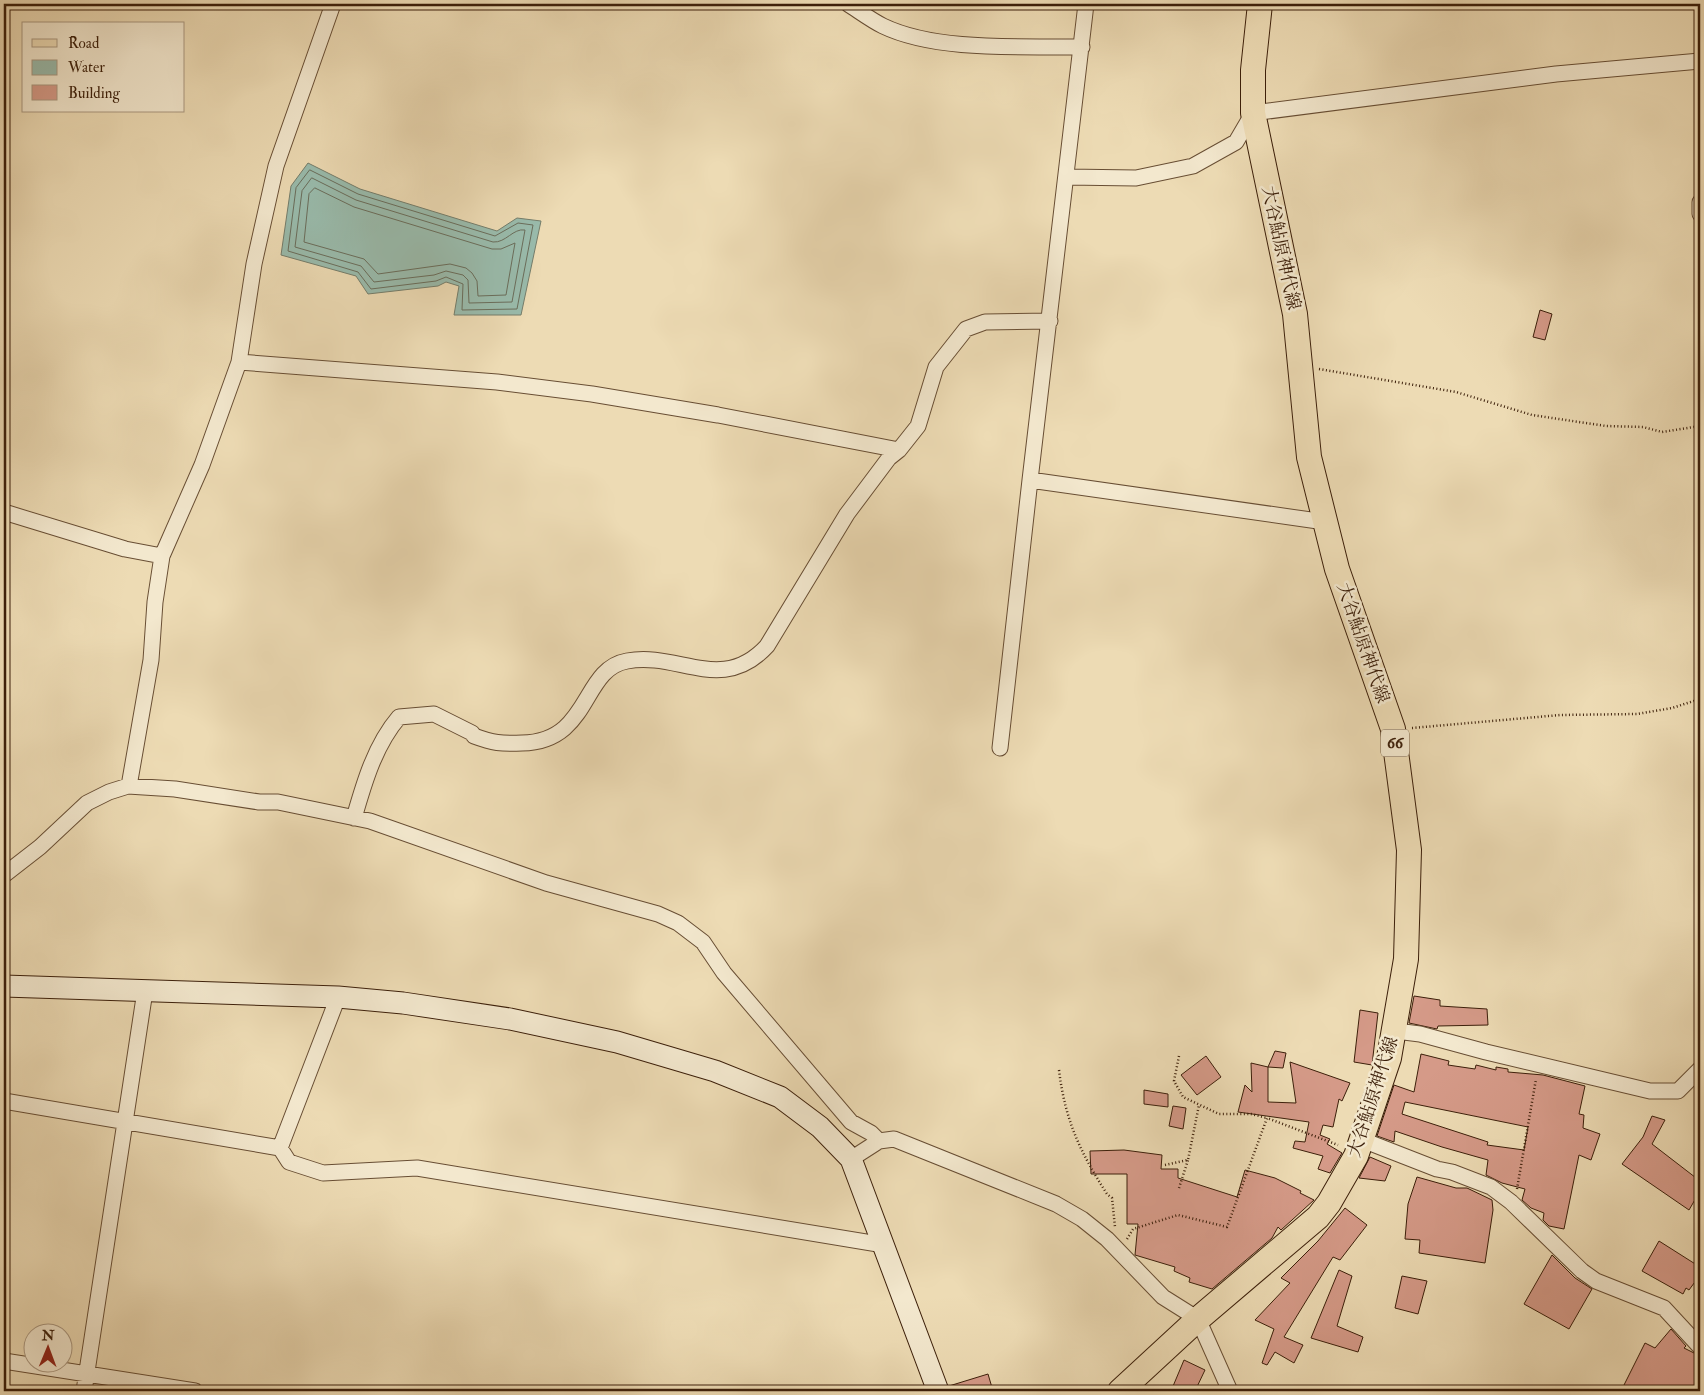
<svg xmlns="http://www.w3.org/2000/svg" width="1704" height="1395" viewBox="0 0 1704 1395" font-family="'IM FELL Double Pica','Noto Serif JP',serif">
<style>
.water{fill:#99bbac;stroke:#747d6b}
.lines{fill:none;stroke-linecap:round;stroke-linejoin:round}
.shore{stroke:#6a6d5b;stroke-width:1}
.building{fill:#d59a88;stroke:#3c1f0a;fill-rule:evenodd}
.street-casing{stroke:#684e34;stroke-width:17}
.secondary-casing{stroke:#3c1f0a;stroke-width:23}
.primary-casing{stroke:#3c1f0a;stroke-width:26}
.path{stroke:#3c1f0a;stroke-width:2.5;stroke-dasharray:1 2.5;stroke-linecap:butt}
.street{stroke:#f3e8ce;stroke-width:15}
.secondary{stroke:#f3e8ce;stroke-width:21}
.primary{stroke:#eddbb4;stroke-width:24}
.labels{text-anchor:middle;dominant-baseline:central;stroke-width:5;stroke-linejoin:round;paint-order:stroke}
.shield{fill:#f3e8ce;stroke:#735b45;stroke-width:1}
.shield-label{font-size:16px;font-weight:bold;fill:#3c1f0a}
.street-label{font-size:18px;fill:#3c1f0a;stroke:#f3e8ce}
</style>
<rect width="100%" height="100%" fill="#eddbb4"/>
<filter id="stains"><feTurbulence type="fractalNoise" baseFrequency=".004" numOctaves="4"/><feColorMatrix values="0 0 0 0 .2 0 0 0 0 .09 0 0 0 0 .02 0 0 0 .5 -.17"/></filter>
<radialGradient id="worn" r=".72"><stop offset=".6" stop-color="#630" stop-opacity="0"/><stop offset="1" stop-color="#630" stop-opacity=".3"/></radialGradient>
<!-- water -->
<path class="water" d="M308,163L360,189L497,231L517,218L541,221L521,315H454L459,286L446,282L438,286L368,294L356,276L281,255L291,186Z"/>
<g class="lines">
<!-- shore -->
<path class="shore" d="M310,170L358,194L495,236L518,223L533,225L517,309L462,310L463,284L446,277L436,281L371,289L358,272L288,251L296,188Z
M312,178L356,200L493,242C506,243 513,228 525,230L512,302L469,303L468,280L463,275L446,271L434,275L374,282L361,266L295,247L302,191Z
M315,188L354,207L492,249H501L515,243L506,295L478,296L477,281L472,273L466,268L450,264L378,274L364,259L304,242L309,194Z"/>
</g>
<!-- building -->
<path class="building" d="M1540,310L1552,314L1545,340L1533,337Z
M1414,996L1440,1000V1006L1487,1009L1488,1025L1438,1026L1437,1029L1409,1023Z
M1360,1010L1378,1013L1372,1065L1354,1062Z
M1275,1051L1286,1053L1283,1068L1268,1067Z
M1421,1054L1449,1061L1448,1065L1475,1069L1476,1065L1496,1070V1067L1508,1069V1072L1543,1075L1585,1086L1579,1114L1584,1115L1583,1128L1600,1134L1591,1160L1579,1155L1564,1229L1549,1226L1543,1220L1544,1213L1531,1208L1522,1200L1525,1189L1502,1183L1486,1175L1488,1160L1442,1147L1395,1131L1394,1142L1377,1136L1394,1085L1414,1092ZM1405,1102L1528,1127L1524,1150L1487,1145L1488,1142L1402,1114Z
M1206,1056L1221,1077L1197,1095L1181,1075Z
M1290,1062L1350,1083L1342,1101L1339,1099L1333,1127L1323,1125L1320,1135L1330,1139L1327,1144L1342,1153L1330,1173L1318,1169L1323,1156L1293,1148L1295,1141L1305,1142L1309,1122L1238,1112L1245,1085L1252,1092L1251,1063L1268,1067V1102L1296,1103Z
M1144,1090L1168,1094V1107L1144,1104Z
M1173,1106L1186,1108L1183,1129L1169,1126Z
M1652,1116L1665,1120L1652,1144L1700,1181V1191L1689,1210L1622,1164L1643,1137Z
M1124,1150L1162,1155L1161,1169H1178V1178L1237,1197L1245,1170L1275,1178L1301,1191L1300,1193L1314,1200L1281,1230L1278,1227L1272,1238L1212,1289L1189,1282L1190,1278L1174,1271L1175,1267L1135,1255L1138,1224H1127V1174H1091L1090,1151Z
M1370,1157L1391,1166L1385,1181L1359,1178Z
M1417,1177L1456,1188H1467L1492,1200L1493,1210L1485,1263L1419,1253L1420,1240L1405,1239L1408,1204Z
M1345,1208L1367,1225L1340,1260L1333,1257L1284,1337L1303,1345L1294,1363L1275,1352L1267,1365L1262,1363L1274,1329L1255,1320L1290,1283L1281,1278L1318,1241Z
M1659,1241L1700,1267V1275L1689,1290L1686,1288L1683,1294L1642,1271Z
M1552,1255L1575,1278L1592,1289L1569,1329L1524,1304Z
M1339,1270L1352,1276L1337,1326L1363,1337L1358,1352L1311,1338Z
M1402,1276L1427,1281L1418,1314L1395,1308Z
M1671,1329L1686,1346L1684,1348L1700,1356V1391H1621L1645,1343L1655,1348Z
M1184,1360L1205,1370L1195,1391H1171Z
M988,1374L993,1391H950L949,1386Z"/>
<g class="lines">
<!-- street casing -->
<g class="street-casing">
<path id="street" d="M848,4C859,11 871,20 883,26C937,52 1023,46 1082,47
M1067,177L1136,178L1193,166L1236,142L1253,113L1556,74L1700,61
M1700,202V214
M239,362L497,382L592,394L718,415L899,450
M1030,480L1325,522
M4,512L125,549L162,556
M1000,748L1030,480L1086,4
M129,786L151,660L155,602L162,556L202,465L239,362L254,264L276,166L333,4
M354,818C364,783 375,745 399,717L434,714L472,733L474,736C493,743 501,744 522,743C591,742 581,669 627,661C678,651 722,695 767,646L847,514L889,458L899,450L918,426L936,367L966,329L985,322L1050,321
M4,875L40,847L87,803L109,792L128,786L175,789L259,802H278L370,821L546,883L658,914L678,923L703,942L724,973L851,1122L871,1133L879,1141
M1396,1031L1420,1034L1486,1052L1650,1091H1678L1700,1069
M4,1101L280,1148L289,1162L323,1173L417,1168L884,1245
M1360,1139L1437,1169L1452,1172L1491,1187L1511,1202L1582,1271L1596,1281L1664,1308L1700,1347
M280,1148L338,997
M851,1159L879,1141L894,1139L1056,1204L1082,1219L1107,1239L1163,1297L1198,1319L1230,1391
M4,1361L195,1391
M84,1391L145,991"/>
</g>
<!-- secondary casing -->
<g class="secondary-casing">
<path id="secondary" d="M4,986L338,997L403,1003L510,1019L617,1042L715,1071L780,1097L820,1127L851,1159L938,1391"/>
</g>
<!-- primary casing -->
<g class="primary-casing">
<path id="primary" d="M1120,1391L1198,1319L1318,1217L1329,1203L1356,1156L1389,1058L1406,959L1409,850L1393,729L1337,569L1309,457L1295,314L1253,113V70L1260,4"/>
</g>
<!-- path -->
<path class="path" d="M1319,369L1456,392L1532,415L1606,426L1643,427L1662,432L1700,426
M1412,728L1560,715L1637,714L1672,708L1700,699
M1179,1056L1174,1081L1183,1097L1219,1114H1251L1267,1118
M1059,1070C1065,1120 1080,1152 1107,1194L1112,1198L1115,1227
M1165,1165L1188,1160L1199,1105
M1179,1188L1188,1160
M1517,1189L1536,1079
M1127,1239L1133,1229L1178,1215L1227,1227L1267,1118L1338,1145"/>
<!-- street -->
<use href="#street" class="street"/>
<!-- secondary -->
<use href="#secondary" class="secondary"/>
<!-- primary -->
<use href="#primary" class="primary"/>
</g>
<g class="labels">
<!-- shield labels -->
<rect class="shield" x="1381" y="729.5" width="28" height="27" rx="4"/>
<g class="shield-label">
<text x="1395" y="743">66</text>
</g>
<!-- street labels -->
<g class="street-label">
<text transform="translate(1281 248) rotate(78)">大谷鮎原神代線</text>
<text transform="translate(1363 643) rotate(71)">大谷鮎原神代線</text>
<text transform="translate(1373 1097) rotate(-72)">大谷鮎原神代線</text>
</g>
</g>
<!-- margin -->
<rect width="1704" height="1395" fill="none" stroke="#eddbb4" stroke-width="20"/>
<rect x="5" y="5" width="1694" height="1385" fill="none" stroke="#3c1f0a" stroke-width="2.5"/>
<rect x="10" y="10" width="1684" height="1375" fill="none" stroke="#3c1f0a"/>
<!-- legend -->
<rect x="22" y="22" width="162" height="90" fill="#f3e8ce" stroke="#aa9880"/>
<rect x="32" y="39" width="25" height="8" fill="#eddbb4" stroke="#aa9880"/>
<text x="68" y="48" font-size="15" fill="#3c1f0a">Road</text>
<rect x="32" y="60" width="25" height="15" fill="#99bbac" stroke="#aa9880"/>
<text x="68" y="72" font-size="15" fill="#3c1f0a">Water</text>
<rect x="32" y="85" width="25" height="15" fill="#d59a88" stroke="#aa9880"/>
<text x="68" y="98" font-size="15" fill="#3c1f0a">Building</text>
<!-- north arrow -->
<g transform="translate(48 1348) rotate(1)"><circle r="24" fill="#f3e8ce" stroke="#aa9880"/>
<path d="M0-4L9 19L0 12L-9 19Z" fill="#8f2418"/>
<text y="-8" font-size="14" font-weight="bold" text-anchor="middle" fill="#3c1f0a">N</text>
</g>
<rect width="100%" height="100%" filter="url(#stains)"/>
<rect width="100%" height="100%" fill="url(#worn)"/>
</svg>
